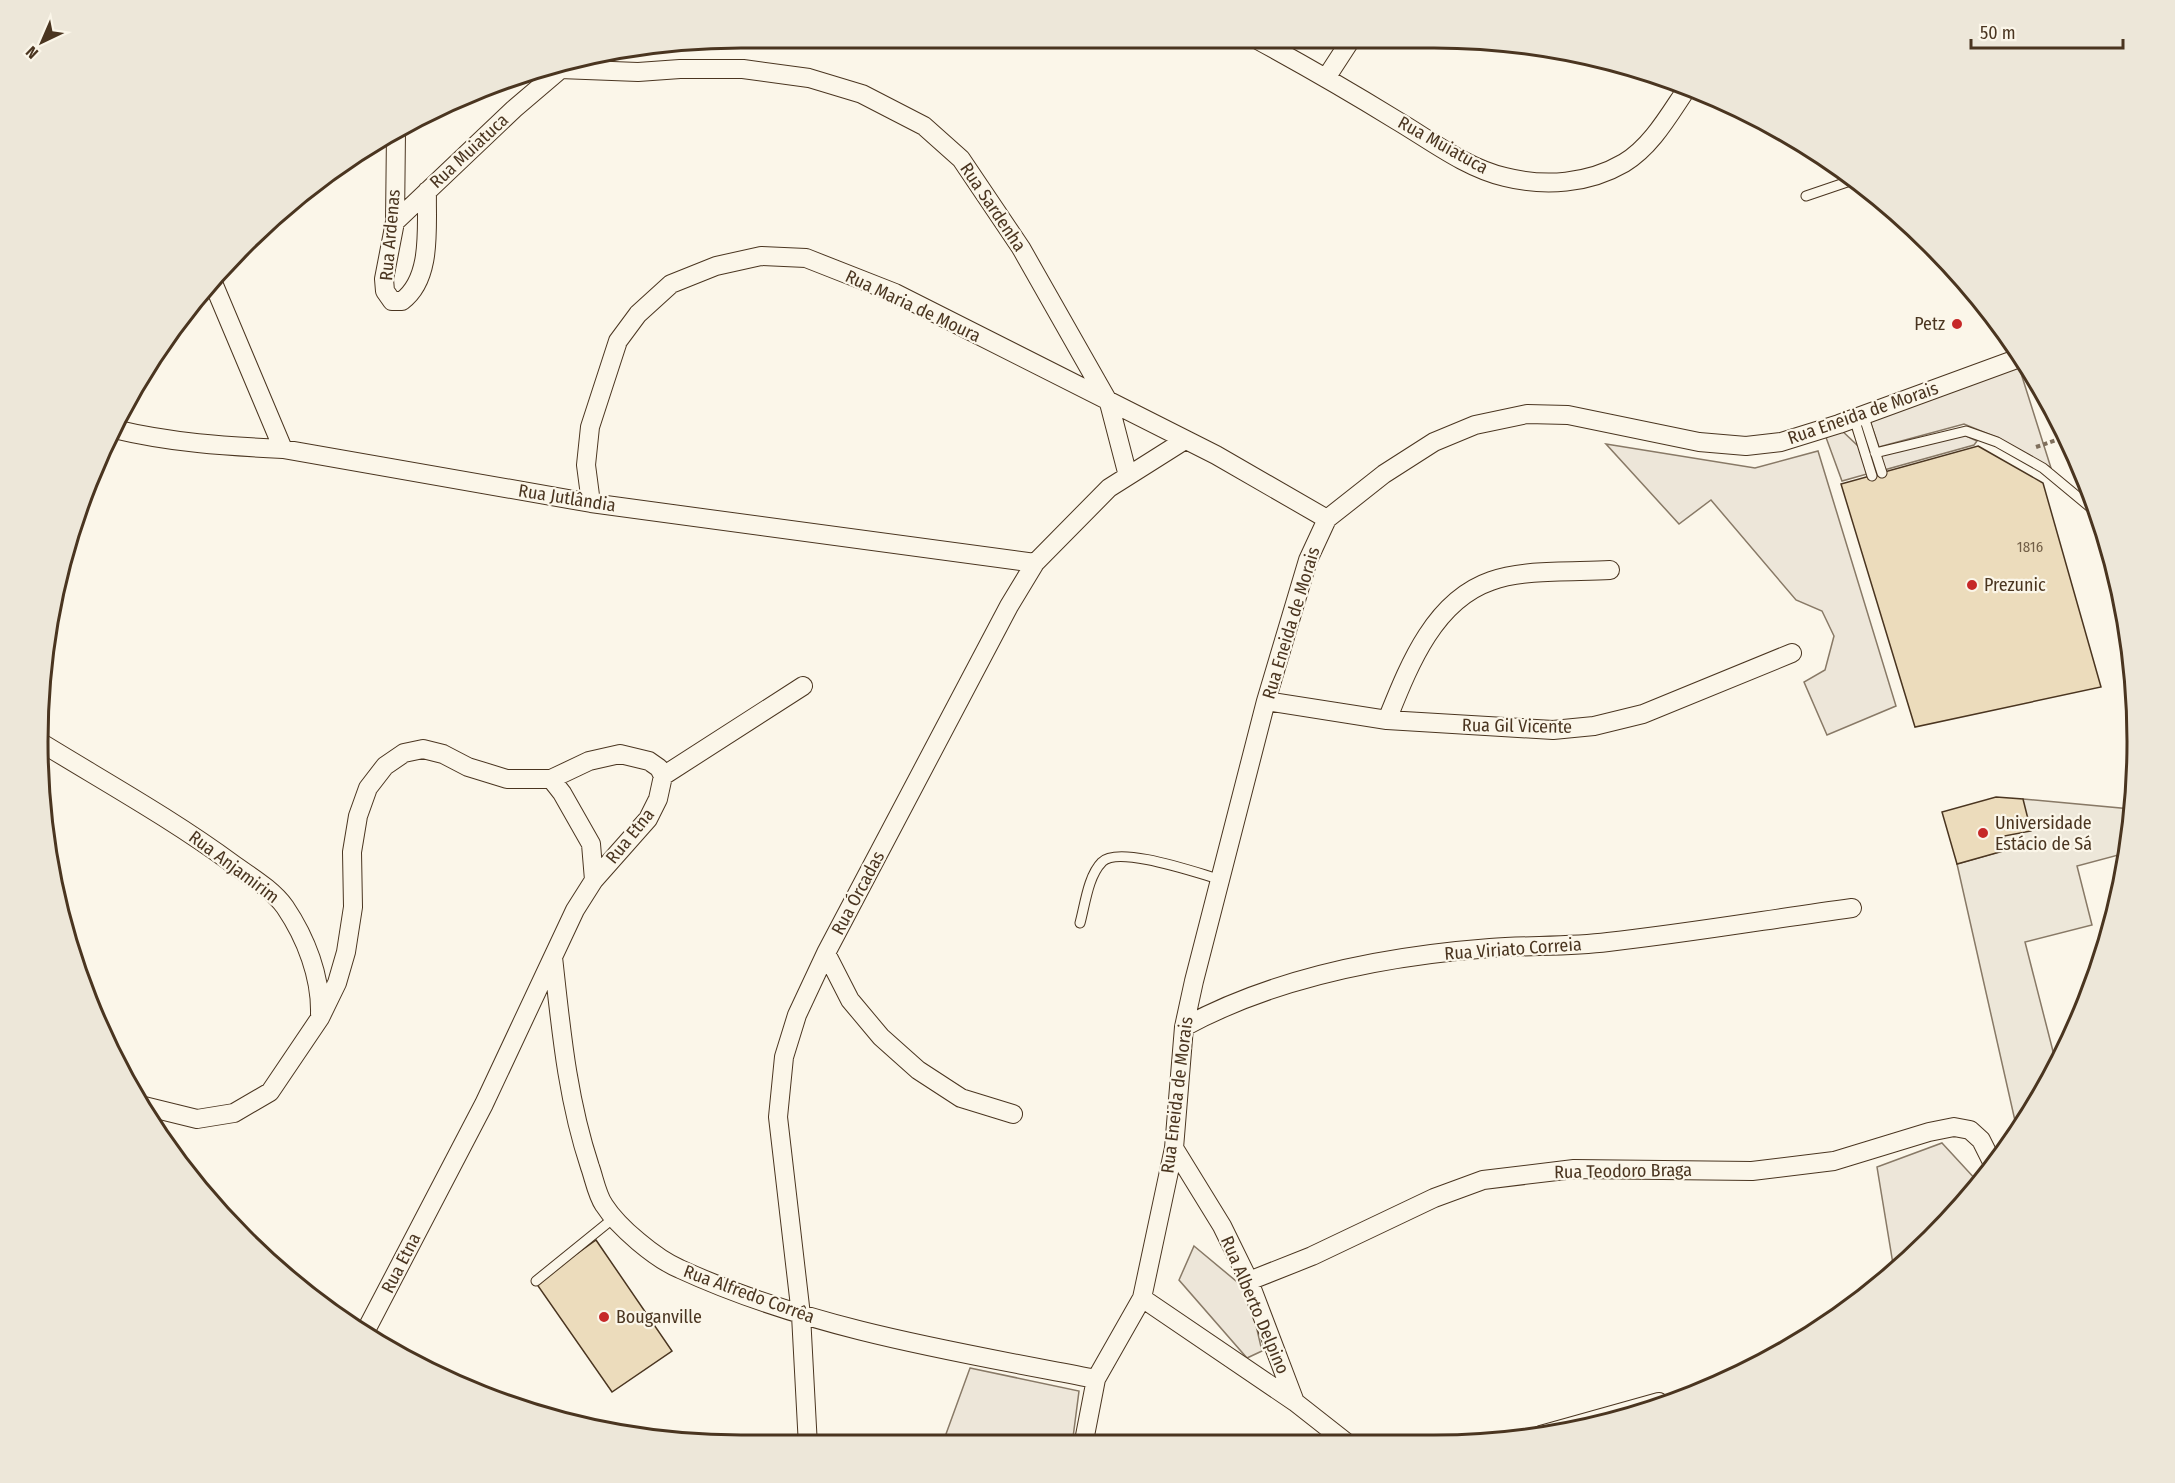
<svg xmlns="http://www.w3.org/2000/svg" width="2175" height="1483" viewBox="0 0 2175 1483" font-family="'Fira Sans Condensed',sans-serif">
<style>
.green{fill:#ede6d9;stroke:#887966;stroke-width:1.5}
.parking{fill:#ede7d9;stroke:#887966;stroke-width:1.5}
.building{fill:#ecdcbc;stroke:#4a3520;stroke-width:1.5}
.lines{fill:none;stroke-linecap:round;stroke-linejoin:round}
.lane-casing{stroke:#4a3520;stroke-width:11}
.street-casing{stroke:#4a3520;stroke-width:20}
.path{stroke:#7f6f5c;stroke-width:4;stroke-dasharray:4.5 3;stroke-linecap:butt}
.lane{stroke:#fbf6e9;stroke-width:9}
.street{stroke:#fbf6e9;stroke-width:18}
.poi-dot{fill:#c62828;stroke:#fbf6e9;stroke-width:2}
.labels{text-anchor:middle;dominant-baseline:central;stroke-width:4.5;stroke-linejoin:round;paint-order:stroke}
.number-label{font-size:15px;fill:#725f47}
.street-label{font-size:18px;fill:#4a3520;stroke:#fbf6e9}
.poi-label{font-size:18px;fill:#4a3520;stroke:#fbf6e9;text-anchor:start}
.rim{fill:none;stroke:#4a3520;stroke-width:3}
</style>
<rect width="100%" height="100%" fill="#fbf6e9"/>
<!-- green -->
<path class="green" d="M2019,367L2051,468L1998,438L1964,424L1879,447L1869,418Z
M1837,426L1859,447L1867,474L1842,481L1824,432Z
M1962,434L1977,441L1974,445L1884,470L1879,455Z
M1606,444L1755,468L1818,451L1896,706L1827,735L1804,682L1825,670L1834,636L1822,611L1796,600L1711,500L1679,524Z
M1942,1143L1978,1182L1931,1240L1894,1270L1877,1167Z
M1194,1246L1248,1291L1262,1351L1247,1358L1179,1280Z
M970,1368L1079,1391L1072,1445H942Z"/>
<!-- parking -->
<path class="parking" d="M2023,799L2131,809L2126,853L2077,866L2092,925L2025,942L2056,1063L2018,1134L1957,864L2006,850L2004,836Z"/>
<!-- building -->
<path class="building" d="M1978,446L2043,483L2101,687L1915,727L1841,484Z
M1996,797L2023,799L2031,831L2004,836L2007,850L1957,864L1942,812Z
M596,1240L672,1351L612,1392L536,1283Z"/>
<g class="lines">
<!-- lane casing -->
<g class="lane-casing">
<path id="lane" d="M1806,196L1856,179
M1863,414L1882,473
M1854,418L1872,476
M1875,453L1966,431L1997,442L2043,468L2096,512
M1080,923C1085,905 1088,876 1102,862C1118,845 1197,873 1219,879
M536,1281L615,1217"/>
</g>
<!-- street casing -->
<g class="street-casing">
<path id="street" d="M1254,38C1302,64 1349,91 1396,120C1430,140 1466,168 1505,177C1545,187 1588,184 1624,163C1651,147 1669,115 1686,90
M560,69L638,72L680,69H743L809,78L862,94L924,126L961,159L1021,248L1109,403L1128,476
M1326,78L1352,38
M396,132L395,222L384,279L385,291L392,301H402C433,278 426,225 427,191
M395,222L514,109L568,63
M211,278L283,449L591,503L1035,563
M114,429C172,443 224,446 283,449
M591,503L586,465L590,427L618,341L638,314L671,284L716,266L761,256L806,258L895,293L1216,455L1327,519
M1266,701L1387,720L1553,730L1594,726L1643,714L1792,653
M1387,720C1408,668 1433,601 1491,581C1524,569 1574,572 1610,570
M40,742C105,782 172,819 233,864C251,877 272,889 285,907C306,938 321,977 320,1014
M663,776L803,686
M551,779L562,793L591,844L594,880
M826,953L850,1000L881,1037L918,1070L961,1098L1013,1114
M553,957C561,1029 567,1098 590,1167C594,1178 597,1195 604,1205C618,1227 656,1259 680,1269C810,1329 956,1352 1096,1379
M1184,1027C1276,977 1386,956 1490,948C1530,945 1569,947 1608,942C1690,933 1771,919 1852,908
M140,1105L197,1119L234,1113L270,1092L320,1018L337,983L346,952L353,907L352,852L358,816L368,788L385,766L404,753L423,749L443,754L468,767L507,779H551L589,761L620,754L649,761L659,768L663,776L658,799L648,819L594,880L575,910L484,1104L364,1334
M1174,1148L1222,1226L1249,1281L1295,1402
M1249,1281L1312,1256L1434,1198L1483,1180L1574,1169L1752,1171L1834,1161L1929,1132L1954,1127L1970,1130L1981,1140L1993,1164
M1142,1298L1295,1402L1351,1446
M1541,1435L1659,1402
M808,1446L801,1315L778,1117L784,1057L797,1015L826,953L1009,606L1035,563L1109,488L1185,440
M1083,1446L1096,1379L1142,1298L1174,1148L1184,1027L1194,981L1266,701L1308,560L1327,519L1384,474L1434,442L1475,425L1527,414L1568,415L1699,442L1746,446L1781,442L1839,424L2022,357"/>
</g>
<!-- path -->
<path class="path" d="M2036,447L2065,437"/>
<!-- lane -->
<use href="#lane" class="lane"/>
<!-- street -->
<use href="#street" class="street"/>
</g>
<!-- markers -->
<g class="poi-dot">
<circle cx="1957" cy="324" r="6"/>
<circle cx="1972" cy="585" r="6"/>
<circle cx="1983" cy="833" r="6"/>
<circle cx="604" cy="1317" r="6"/>
</g>
<g class="labels">
<!-- number labels -->
<g class="number-label">
<text x="2030" y="547">1816</text>
</g>
<!-- street labels -->
<g class="street-label">
<text transform="translate(1443 145) rotate(29)">Rua Muiatuca</text>
<text transform="translate(469 151) rotate(-43)">Rua Muiatuca</text>
<text transform="translate(993 207) rotate(56)">Rua Sardenha</text>
<text transform="translate(390 235) rotate(-85)">Rua Ardenas</text>
<text transform="translate(913 306) rotate(25)">Rua Maria de Moura</text>
<text transform="translate(1863 413) rotate(-19)">Rua Eneida de Morais</text>
<text transform="translate(567 498) rotate(9)">Rua Jutlândia</text>
<text transform="translate(1291 623) rotate(-73)">Rua Eneida de Morais</text>
<text transform="translate(1517 726) rotate(1)">Rua Gil Vicente</text>
<text transform="translate(630 836) rotate(-51)">Rua Etna</text>
<text transform="translate(234 867) rotate(37)">Rua Anjamirim</text>
<text transform="translate(858 893) rotate(-62)">Rua Órcadas</text>
<text transform="translate(1513 949) rotate(-4)">Rua Viriato Correia</text>
<text transform="translate(1177 1095) rotate(-83)">Rua Eneida de Morais</text>
<text transform="translate(1623 1171) rotate(-1)">Rua Teodoro Braga</text>
<text transform="translate(401 1263) rotate(-63)">Rua Etna</text>
<text transform="translate(749 1294) rotate(20)">Rua Alfredo Corrêa</text>
<text transform="translate(1255 1305) rotate(67)">Rua Alberto Delpino</text>
</g>
<!-- poi labels -->
<g class="poi-label">
<text x="1945" y="324" text-anchor="end">Petz</text>
<text x="1984" y="585">Prezunic</text>
<text x="1995" y="823">Universidade<tspan x="1995" dy="21">Estácio de Sá</tspan></text>
<text x="616" y="1317">Bouganville</text>
</g>
</g>
<!-- crop -->
<path d="M0 0H2175V1483H0ZM741 48H1434A693 693 0 0 1 2127 741V742A693 693 0 0 1 1434 1435H741A693 693 0 0 1 48 742V741A693 693 0 0 1 741 48Z" fill="#ede7d9" fill-rule="evenodd"/>
<path class="rim" d="M741 48H1434A693 693 0 0 1 2127 741V742A693 693 0 0 1 1434 1435H741A693 693 0 0 1 48 742V741A693 693 0 0 1 741 48Z"/>
<!-- north arrow -->
<g transform="translate(42 42) rotate(224)" stroke="#fbf6e9" stroke-width="4.5" paint-order="stroke">
<path d="M0-4.5L10 22L0 15L-10 22Z" fill="#4a3520"/>
<text y="-9" font-size="16" font-weight="bold" text-anchor="middle" fill="#4a3520">N</text>
</g>
<!-- scale -->
<path d="M1971 39v9h152v-9" fill="none" stroke="#4a3520" stroke-width="3"/>
<text x="1980" y="39" font-size="18" fill="#4a3520" stroke="#fbf6e9" stroke-width="4.5" paint-order="stroke">50 m</text>
</svg>
